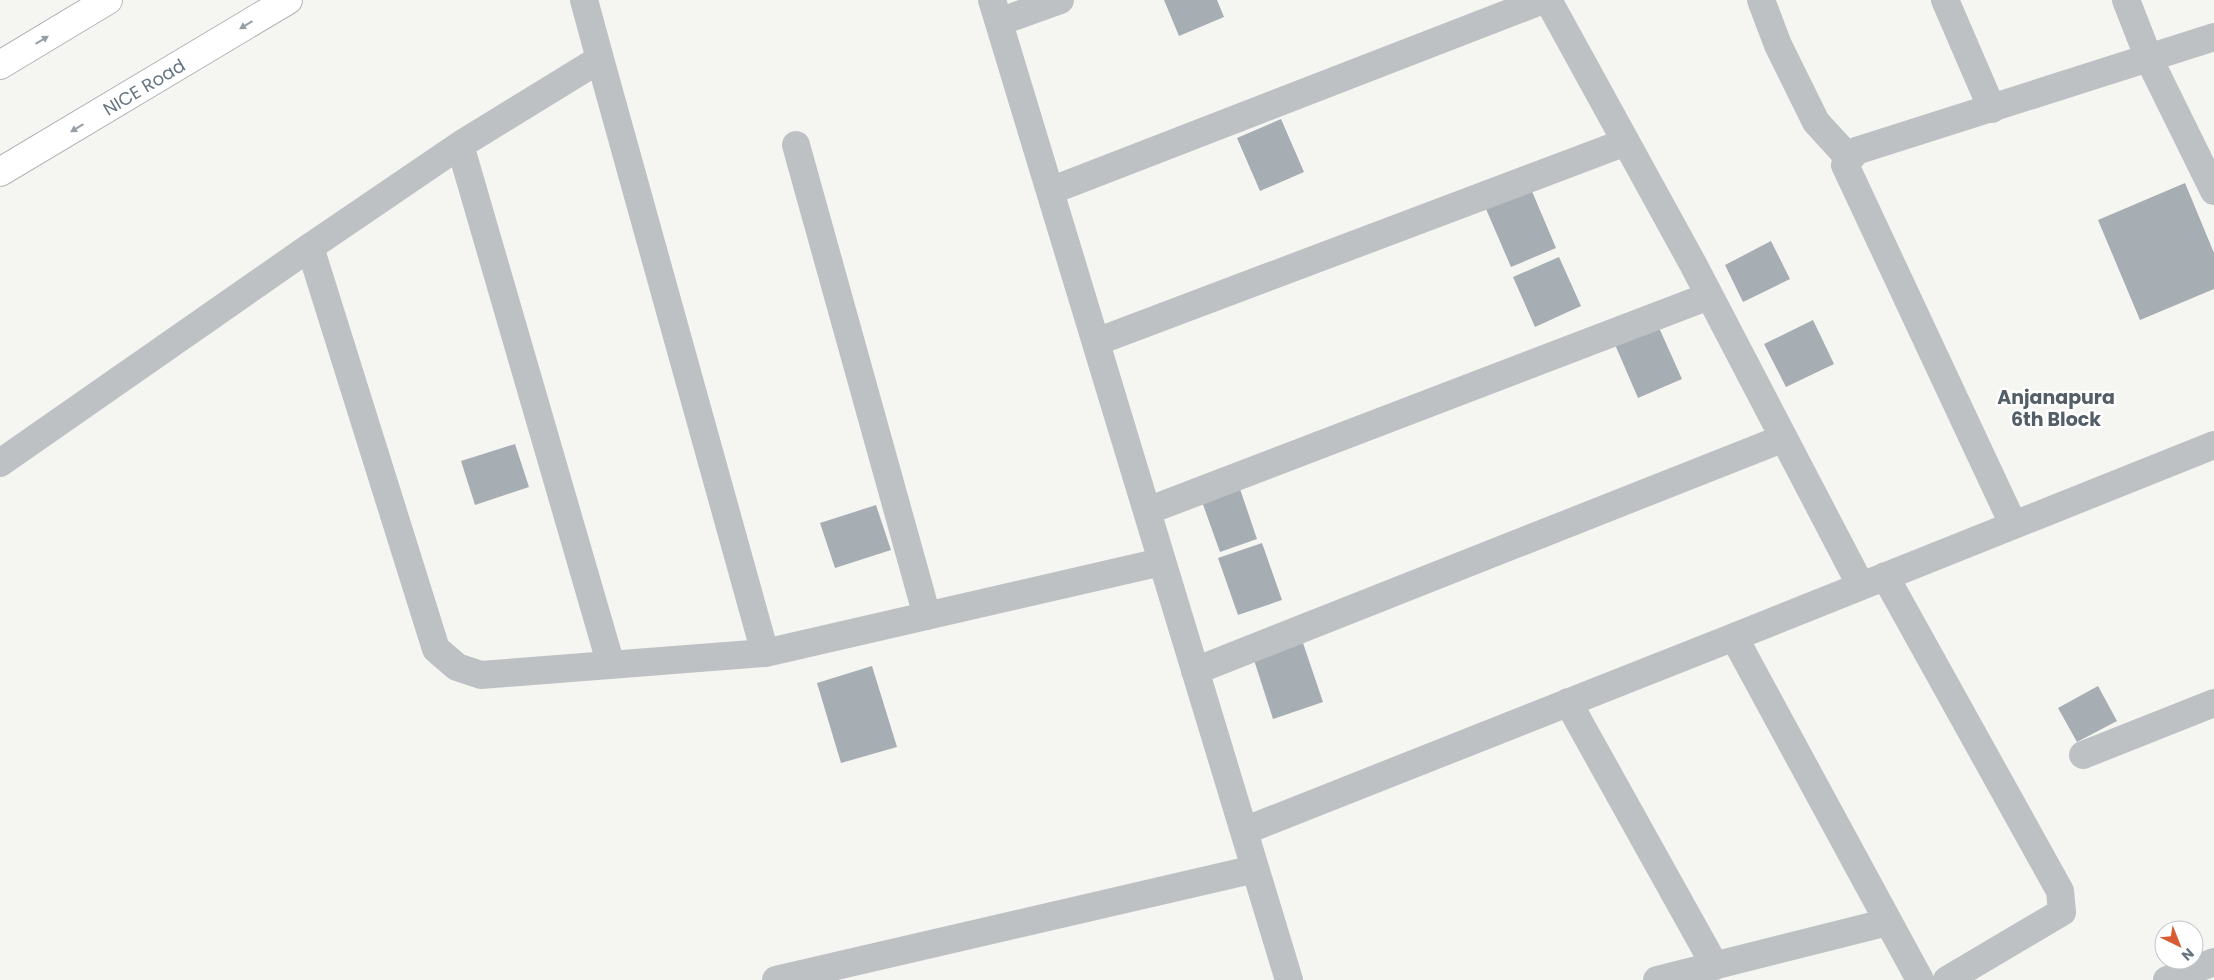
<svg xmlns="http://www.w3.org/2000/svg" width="2214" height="980" viewBox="0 0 2214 980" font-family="Poppins,sans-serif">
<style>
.building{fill:#a7aeb3}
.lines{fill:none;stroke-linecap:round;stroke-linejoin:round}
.highway-casing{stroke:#b0b4b7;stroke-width:30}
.minor{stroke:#bdc1c4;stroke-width:28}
.highway{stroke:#fff;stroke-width:28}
.oneway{fill:#959ea7}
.labels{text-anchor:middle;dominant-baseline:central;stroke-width:5;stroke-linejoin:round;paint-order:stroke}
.street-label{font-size:18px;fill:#677581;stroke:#fff}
.neighbourhood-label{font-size:19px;font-weight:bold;fill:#545e67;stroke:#fff}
</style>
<rect width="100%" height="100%" fill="#f5f5f2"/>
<!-- building -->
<path class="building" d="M1164,0H1217L1224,17L1179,36Z
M1281,119L1304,172L1260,191L1237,138Z
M2185,183L2214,253V289L2140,320L2098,220Z
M1531,189L1556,248L1511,267L1486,209Z
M1771,241L1790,279L1743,302L1725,265Z
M1559,257L1581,306L1535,327L1513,277Z
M1813,320L1834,364L1786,387L1764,344Z
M1656,321L1682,379L1638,398L1613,340Z
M515,444L529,487L475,505L461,461Z
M1239,486L1257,539L1220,552L1201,499Z
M876,505L891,550L835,568L820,523Z
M1262,543L1282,600L1238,615L1218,558Z
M1303,643L1323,702L1273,719L1254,660Z
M872,666L897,747L841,763L817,683Z
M2098,686L2117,721L2077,742L2058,708Z"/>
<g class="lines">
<!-- highway casing -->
<g class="highway-casing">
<path id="highway" d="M0,65L108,0
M0,172L288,0"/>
</g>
<!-- minor -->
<path class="minor" d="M584,0L600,59
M992,0L1289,980
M1548,0L1693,264L1861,586
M1761,0L1778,45L1816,122L1849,158
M1945,0L1992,109
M2126,0L2149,59L2214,191
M999,22L1060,0
M460,145L611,665
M796,145L927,616
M1050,191L1543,0
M310,247L460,145L600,59L765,653
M1096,342L1626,142
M0,463L310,247L436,649L457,667L481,675L765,653L1161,562
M1147,511L1709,296
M2013,524L1845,165L1856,151L2214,37
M1885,576L2060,891L2062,912L1947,980
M1734,637L2214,445
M1195,671L1784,438
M1568,702L1715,966
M2083,755L2214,703
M1244,831L1734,637L1920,980
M776,980L1255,869
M1657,980L1888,922
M2167,980L2214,962"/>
<!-- highway -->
<use href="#highway" class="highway"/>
</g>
<!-- one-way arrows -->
<defs><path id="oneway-solid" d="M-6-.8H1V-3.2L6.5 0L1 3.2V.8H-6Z" transform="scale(1.25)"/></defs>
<g class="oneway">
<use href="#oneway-solid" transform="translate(246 25) rotate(149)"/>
<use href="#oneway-solid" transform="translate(42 40) rotate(-31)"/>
<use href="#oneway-solid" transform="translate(77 128) rotate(149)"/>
</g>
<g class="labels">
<!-- street labels -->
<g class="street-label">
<text transform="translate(144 87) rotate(-31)">NICE Road</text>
</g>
<!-- neighbourhood labels -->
<g class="neighbourhood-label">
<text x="2056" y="397">Anjanapura<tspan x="2056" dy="22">6th Block</tspan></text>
</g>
</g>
<!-- north arrow -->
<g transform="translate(2179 945) rotate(137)"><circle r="24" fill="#ffffff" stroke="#c2c8cd"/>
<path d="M0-4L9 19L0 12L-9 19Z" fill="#d75c31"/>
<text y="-8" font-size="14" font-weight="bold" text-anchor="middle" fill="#677581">N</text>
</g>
</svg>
